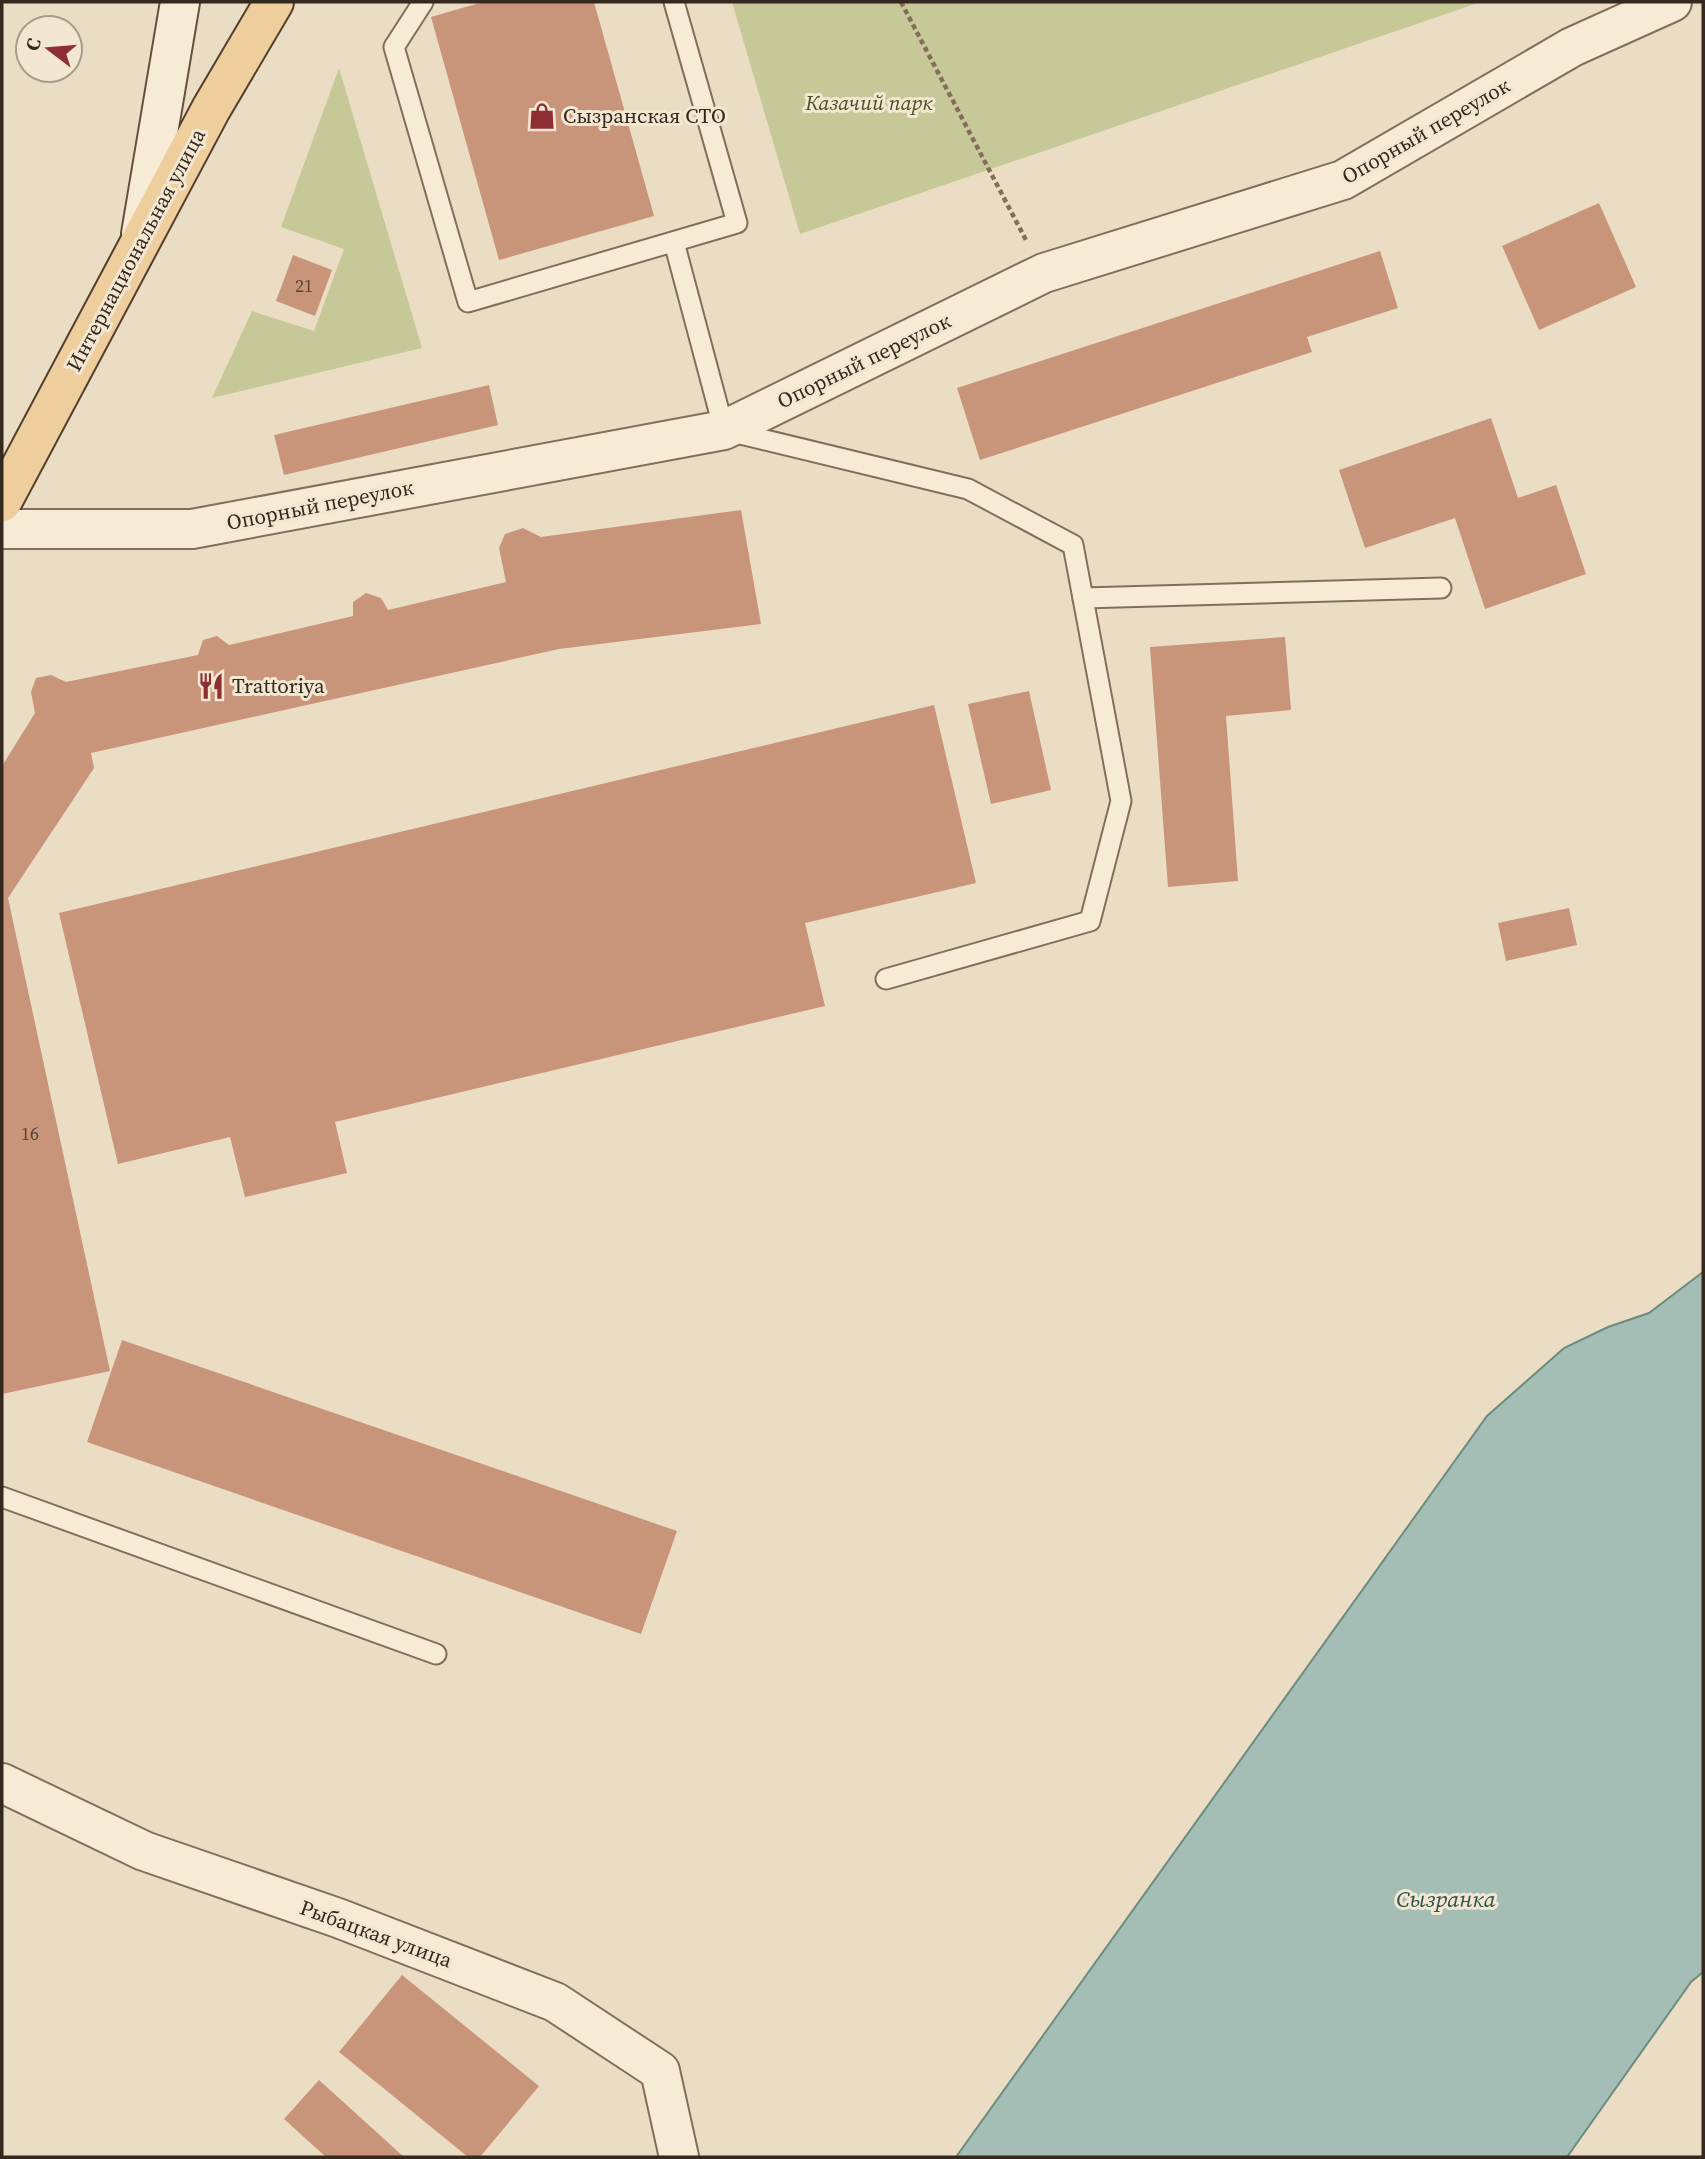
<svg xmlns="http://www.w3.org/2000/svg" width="1705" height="2159" font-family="'Source Serif 4',serif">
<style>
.green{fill:#c6c997}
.water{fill:#a5beb5;stroke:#6c8c82;stroke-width:2}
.building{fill:#c8957a}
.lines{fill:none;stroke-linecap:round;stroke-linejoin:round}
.lane-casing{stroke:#846e5b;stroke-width:23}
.street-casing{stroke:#846e5b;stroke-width:42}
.secondary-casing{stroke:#664f3e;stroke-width:42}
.primary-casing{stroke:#523d2f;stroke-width:42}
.path{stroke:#846e5b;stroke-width:4.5;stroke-dasharray:5 3.5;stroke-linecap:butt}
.lane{stroke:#f7ebd5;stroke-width:19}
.street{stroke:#f7ebd5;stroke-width:38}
.secondary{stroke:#f7ebd5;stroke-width:38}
.primary{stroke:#edce9c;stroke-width:38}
.labels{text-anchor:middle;stroke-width:6;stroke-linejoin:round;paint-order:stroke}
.number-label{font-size:18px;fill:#5a4335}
.park-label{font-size:21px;font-style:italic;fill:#485026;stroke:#f3e7d2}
.poi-label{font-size:21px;fill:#35281e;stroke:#f3e7d2;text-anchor:start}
.street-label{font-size:21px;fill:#35281e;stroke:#f3e7d2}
.water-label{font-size:23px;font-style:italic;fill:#2e544f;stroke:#f3e7d2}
</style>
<rect width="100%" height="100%" fill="#ebddc3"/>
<g class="green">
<polygon points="732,2 1481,2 800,234"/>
<polygon points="339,68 422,348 212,398 252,311 314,331 344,249 281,227"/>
</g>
<polygon class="water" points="1703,1272 1703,1972 1691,1982 1567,2157 956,2157 1487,1416 1564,1348 1608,1327 1649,1313"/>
<g class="building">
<polygon points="483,2 594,2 654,216 499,260 431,17"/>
<polygon points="1599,203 1636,287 1539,330 1502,246"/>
<polygon points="1380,251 1398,308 1307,337 1312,352 980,460 957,388"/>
<polygon points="293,255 332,270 315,316 276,301"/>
<polygon points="489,385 498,425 284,475 274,435"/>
<polygon points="1491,418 1518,498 1556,485 1586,574 1485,609 1455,518 1365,548 1339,470"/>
<polygon points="741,510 761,624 559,649 91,753 94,768 8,898 110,1371 2,1394 2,766 35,713 31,692 36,678 51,675 66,682 198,655 203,640 217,636 229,645 353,616 353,602 366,593 381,598 388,610 506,582 499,548 505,534 523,528 541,537"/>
<polygon points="1285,637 1291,710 1226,716 1238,881 1168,887 1150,647"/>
<polygon points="1029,691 1051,790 991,804 968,704"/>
<polygon points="934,705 976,883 805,923 825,1006 335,1122 347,1173 245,1197 230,1137 118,1164 59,913"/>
<polygon points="1569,908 1577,945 1506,961 1498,923"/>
<polygon points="122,1340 677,1531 641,1634 87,1442"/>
<polygon points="402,1975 539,2086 480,2157 468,2157 339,2052"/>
<polygon points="319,2080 404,2157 326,2157 284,2119"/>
</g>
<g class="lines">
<defs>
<g id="lane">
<polyline points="423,2 394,47 468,302 737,223 674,2"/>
<polyline points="674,242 724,430 968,489 1073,545 1121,801 1090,921 886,979"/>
<polyline points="1083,598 1441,588"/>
<polyline points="2,1497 436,1654"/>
</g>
<g id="street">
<polyline points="2,529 192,529 724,430 1044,273 1343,180 1572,47 1672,2"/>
<polyline points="2,1783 144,1851 338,1918 555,2002 660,2071 679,2157"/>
</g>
<polyline id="secondary" points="141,234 180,2"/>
<polyline id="primary" points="2,502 211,109 274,2"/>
</defs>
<use href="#lane" class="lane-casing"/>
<use href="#street" class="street-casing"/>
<use href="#secondary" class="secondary-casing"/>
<use href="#primary" class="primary-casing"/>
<polyline class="path" points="901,2 1026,240"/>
<use href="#lane" class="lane"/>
<use href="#street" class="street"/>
<use href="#secondary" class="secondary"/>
<use href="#primary" class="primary"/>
</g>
<defs>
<symbol id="shop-bare" viewBox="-9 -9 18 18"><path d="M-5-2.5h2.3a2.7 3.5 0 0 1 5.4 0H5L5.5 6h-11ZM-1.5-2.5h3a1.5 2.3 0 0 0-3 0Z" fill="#902e35" stroke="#f3e7d2" stroke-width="2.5" paint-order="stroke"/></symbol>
<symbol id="restaurant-bare" viewBox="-9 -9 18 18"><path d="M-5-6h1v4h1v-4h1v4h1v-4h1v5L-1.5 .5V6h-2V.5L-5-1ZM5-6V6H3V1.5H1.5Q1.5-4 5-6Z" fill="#902e35" stroke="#f3e7d2" stroke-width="2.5" paint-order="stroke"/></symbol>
</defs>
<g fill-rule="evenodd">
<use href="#shop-bare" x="523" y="97" width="38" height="38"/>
<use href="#restaurant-bare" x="192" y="667" width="38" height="38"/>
</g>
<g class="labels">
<g class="number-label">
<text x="304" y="292">21</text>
<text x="30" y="1140">16</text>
</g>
<g class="park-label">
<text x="869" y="110">Казачий парк</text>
</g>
<g class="poi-label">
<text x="563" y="123">Сызранская СТО</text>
<text x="232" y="693">Trattoriya</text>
</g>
<g class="street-label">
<text transform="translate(1426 131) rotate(-30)" y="7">Опорный переулок</text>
<text transform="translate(136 250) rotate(-62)" y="7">Интернациональная улица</text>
<text transform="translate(864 361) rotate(-26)" y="7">Опорный переулок</text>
<text transform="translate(320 505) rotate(-11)" y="7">Опорный переулок</text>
<text transform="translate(376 1934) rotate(20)" y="7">Рыбацкая улица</text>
</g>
<g class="water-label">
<text x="1446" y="1907">Сызранка</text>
</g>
</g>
<rect width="1705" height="2159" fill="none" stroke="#35281e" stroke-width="7"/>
<g transform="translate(49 49) rotate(286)"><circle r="33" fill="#f3e7d2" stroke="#a79b8a" stroke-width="2"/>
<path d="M0-5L12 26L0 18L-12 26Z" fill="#902e35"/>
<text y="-10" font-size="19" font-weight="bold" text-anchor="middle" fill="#35281e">С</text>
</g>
</svg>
